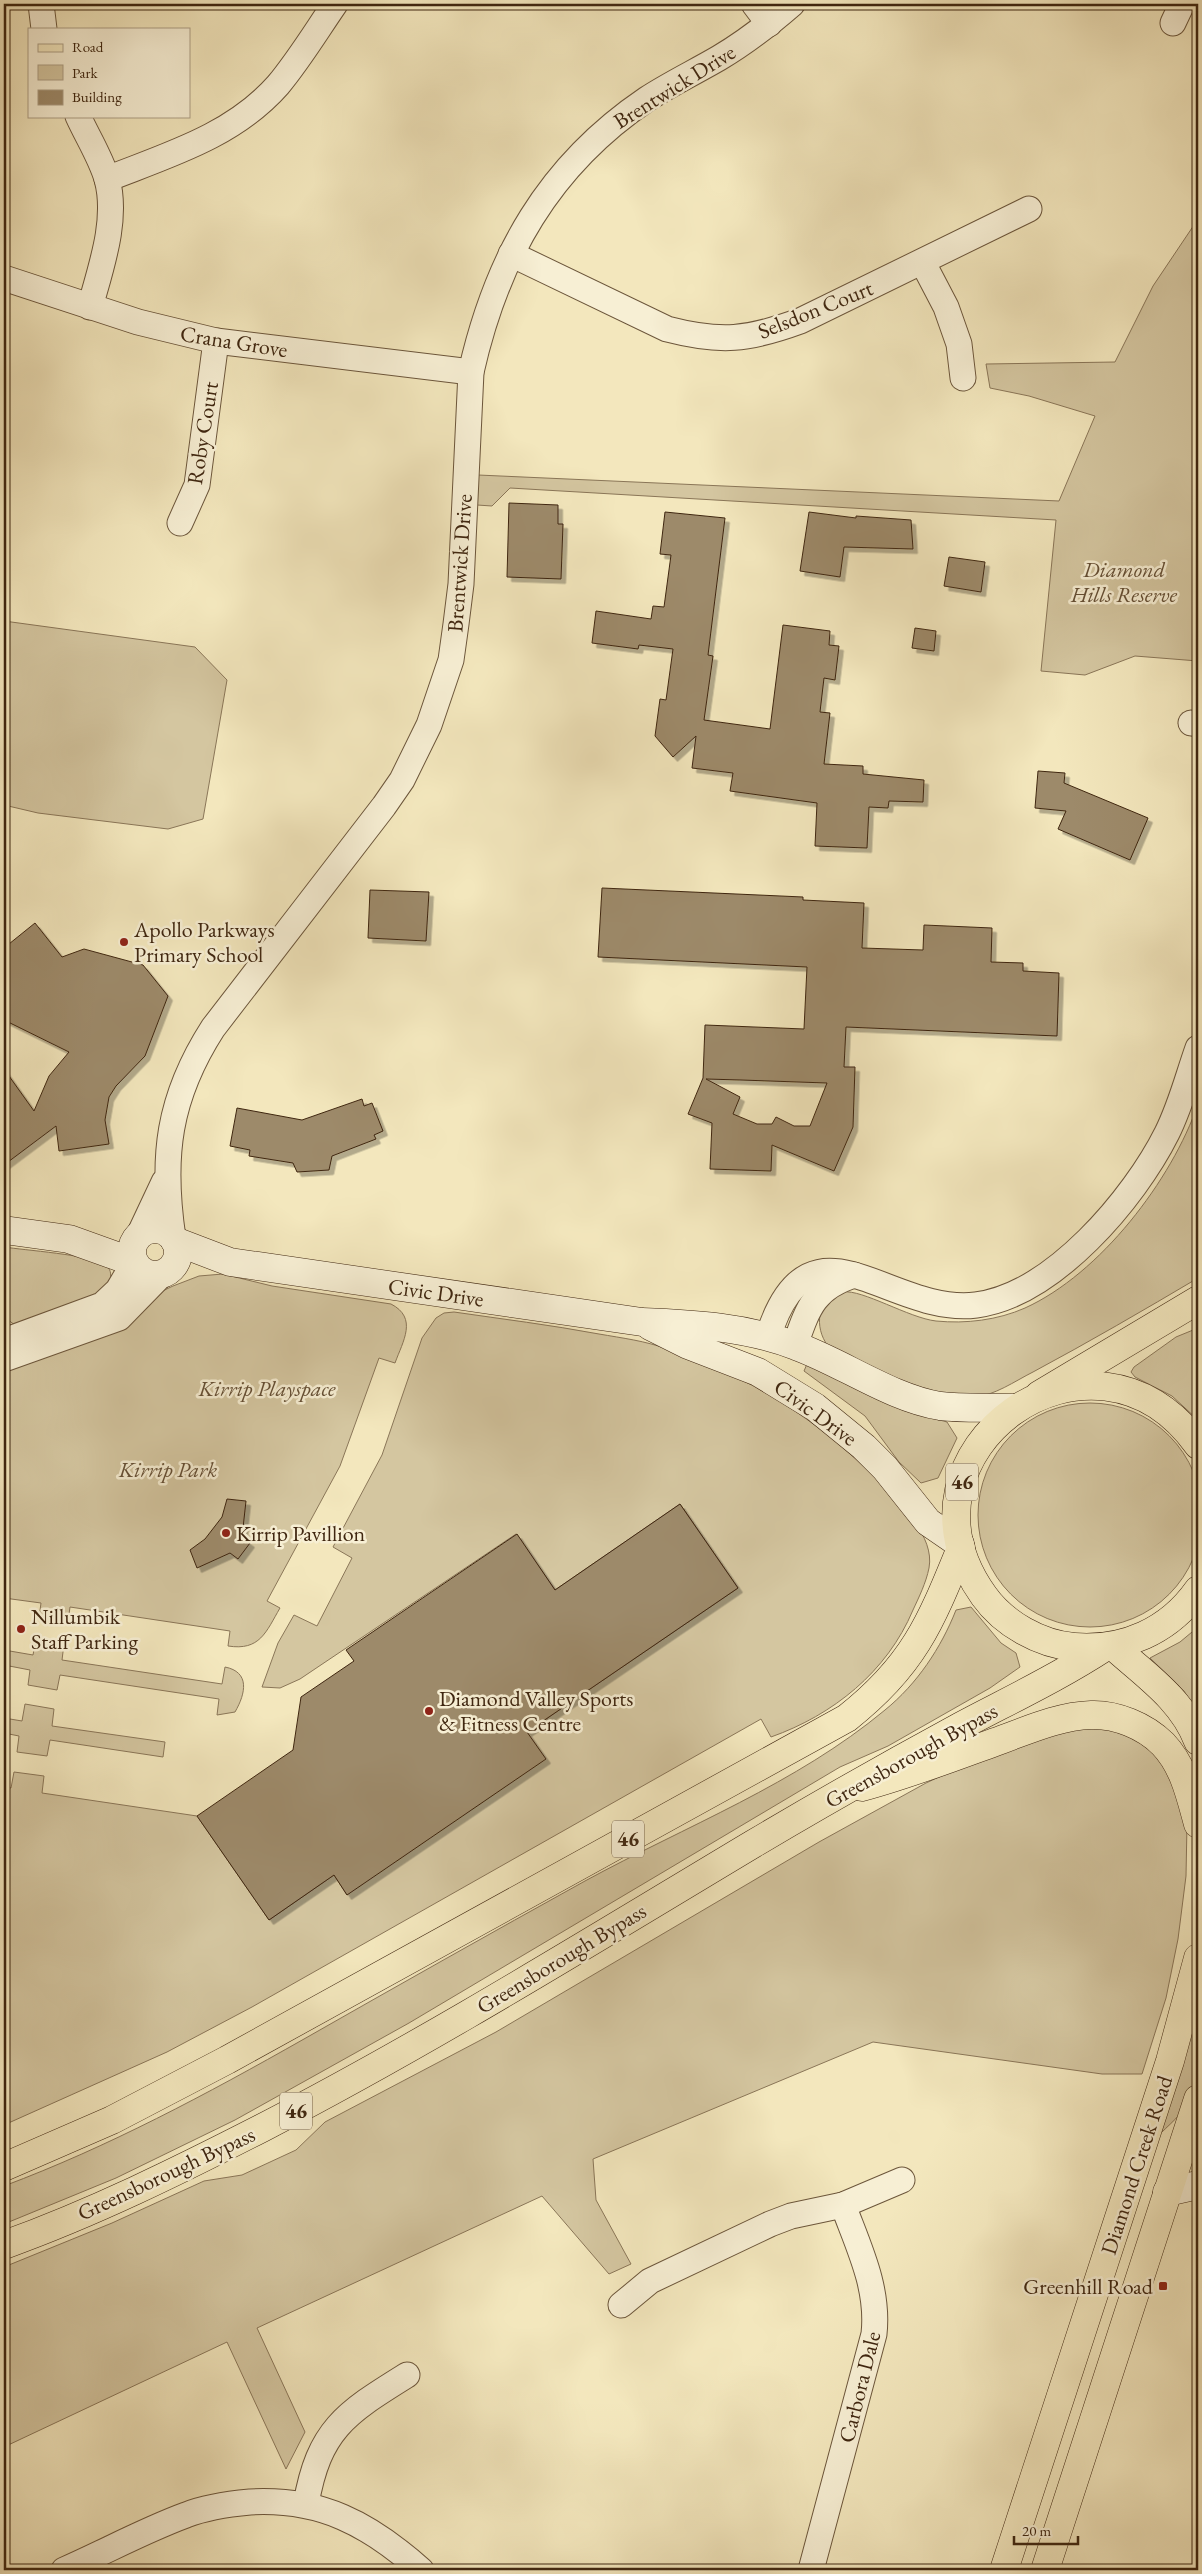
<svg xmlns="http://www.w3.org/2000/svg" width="1202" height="2574" font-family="'EB Garamond',serif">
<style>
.green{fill:#d4c6a0;stroke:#8a7658}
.building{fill:#9d8a6a;stroke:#3f2610;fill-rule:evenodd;filter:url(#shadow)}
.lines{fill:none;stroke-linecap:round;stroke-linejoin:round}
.street-casing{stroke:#6c563b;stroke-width:27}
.secondary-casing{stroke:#3f2610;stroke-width:29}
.primary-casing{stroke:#3f2610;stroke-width:29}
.highway-casing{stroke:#3f2610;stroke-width:29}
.street{stroke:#f7efd4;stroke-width:25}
.secondary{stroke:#f7efd4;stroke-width:28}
.primary{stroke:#f3e7bd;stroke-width:28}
.highway{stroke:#f3e7bd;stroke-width:28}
.poi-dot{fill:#8f2418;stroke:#f7efd4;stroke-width:2}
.labels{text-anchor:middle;stroke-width:5;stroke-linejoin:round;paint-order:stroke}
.shield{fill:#f7efd4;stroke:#76624b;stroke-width:1}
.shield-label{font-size:21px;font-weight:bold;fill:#3f2610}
.street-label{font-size:22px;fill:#3f2610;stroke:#f7efd4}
.park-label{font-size:22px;font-style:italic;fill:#644e34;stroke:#f7efd4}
.poi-label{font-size:22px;fill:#3f2610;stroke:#f7efd4;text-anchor:start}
</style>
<defs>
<filter id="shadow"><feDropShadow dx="4.5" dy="4.5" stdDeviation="0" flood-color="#0004"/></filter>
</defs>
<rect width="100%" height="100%" fill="#f3e7bd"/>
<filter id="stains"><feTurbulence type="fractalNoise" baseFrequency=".004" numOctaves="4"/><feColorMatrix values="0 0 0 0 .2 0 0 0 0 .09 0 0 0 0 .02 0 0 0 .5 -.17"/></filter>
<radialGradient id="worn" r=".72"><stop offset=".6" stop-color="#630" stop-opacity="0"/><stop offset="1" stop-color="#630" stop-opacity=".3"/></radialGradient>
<g class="green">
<polygon points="1198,219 1198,661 1135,656 1085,675 1041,671 1056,520 510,488 492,506 477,505 478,475 1059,501 1095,416 1029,396 990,388 986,364 1115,362 1153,286"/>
<polygon points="4,621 195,647 227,680 203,819 168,829 38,813 4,805"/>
<path d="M 1198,1104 L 1198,1278 C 1144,1310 1089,1342 1033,1372 C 1015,1381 994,1396 974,1397 C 922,1398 873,1368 828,1346 C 814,1328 816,1297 843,1292 C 862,1289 909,1318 936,1321 C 966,1324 998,1320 1025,1308 C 1100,1274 1172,1180 1198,1104 Z"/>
<path d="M 4,1247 C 23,1250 91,1255 104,1264 C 115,1270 110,1283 106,1292 L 15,1325 L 4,1317 Z"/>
<path d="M 223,1274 L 272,1286 L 391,1304 C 418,1318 403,1341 395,1363 L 379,1358 L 340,1466 L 267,1601 L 280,1608 C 266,1632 260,1651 228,1646 L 230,1631 L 70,1607 L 68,1622 L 39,1618 L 41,1603 L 4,1598 L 4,1367 L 173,1286 L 199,1276 Z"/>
<path d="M 454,1312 C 502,1319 551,1325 599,1334 C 622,1338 646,1341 667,1349 C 749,1376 820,1420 880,1483 C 900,1504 935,1536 929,1568 C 926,1583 919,1597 913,1610 C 887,1672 833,1715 771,1737 L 761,1719 L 252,2007 L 167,2052 L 4,2125 L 4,1787 L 11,1788 L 14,1772 L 44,1776 L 42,1793 L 197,1816 L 269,1920 L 334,1875 L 347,1895 L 527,1732 L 738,1588 L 680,1504 L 555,1590 L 516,1534 L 300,1679 L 280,1688 L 262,1687 L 278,1643 L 294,1615 L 317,1626 L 352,1558 L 333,1547 L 382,1455 L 422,1338 L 436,1318 L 444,1313 Z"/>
<polygon points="1198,1328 1198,1420 1172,1396 1135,1377 1131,1372 1134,1367 1176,1337"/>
<polygon points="807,1364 903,1410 947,1422 957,1438 938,1478 921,1483 899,1462 865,1416 804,1371"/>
<circle cx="1090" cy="1515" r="112"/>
<path d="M 971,1607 L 1001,1643 L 1016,1653 L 1020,1667 L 990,1688 L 888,1746 L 840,1767 L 409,2023 L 235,2120 L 116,2178 L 4,2224 L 4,2186 C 108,2147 207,2094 304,2039 C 397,1986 491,1933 585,1881 C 686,1826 796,1784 885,1710 C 917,1684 941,1648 956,1610 Z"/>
<polygon points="1198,1627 1198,1713 1184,1691 1150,1658 1180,1642"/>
<path d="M 36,1639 L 64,1644 L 62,1660 L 222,1684 L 225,1667 C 250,1672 246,1693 235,1712 L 217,1715 L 219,1699 L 60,1675 L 57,1690 L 28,1685 L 30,1670 L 4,1665 L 4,1650 L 33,1655 Z"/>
<polygon points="25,1704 54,1709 52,1726 165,1742 163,1757 50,1740 47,1756 17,1752 19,1736 4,1733 4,1718 22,1721"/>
<polygon points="1103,1726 1132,1736 1167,1765 1187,1824 1186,1876 1178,1939 1166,1998 1142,2074 1102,2074 873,2042 593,2159 596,2200 631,2264 609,2274 542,2196 257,2328 305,2432 286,2469 227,2342 4,2447 4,2267 112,2223 204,2181 242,2175 296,2150 325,2122 496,2032 819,1842 926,1783 976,1760 1052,1731"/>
<path d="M 1198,2003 C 1198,2035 1201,2087 1180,2114 C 1175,2120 1167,2127 1161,2133 Z"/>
</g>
<g class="building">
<polygon points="509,503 558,505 558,524 563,524 561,579 507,577"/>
<polygon points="665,512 725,518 708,655 713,656 704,720 770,729 783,625 830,631 829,645 839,646 835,680 824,678 820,712 830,713 824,764 863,766 863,774 924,780 923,802 889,801 888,808 869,807 867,848 815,846 817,803 730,791 733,773 692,768 696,736 673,757 655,736 660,699 666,700 673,649 639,645 638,649 592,643 596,611 651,619 653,606 664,607 671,555 660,554"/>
<polygon points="809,512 856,518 856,516 911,520 913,549 844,547 840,577 800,571"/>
<polygon points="949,557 985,562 981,592 944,586"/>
<polygon points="915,628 936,631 934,651 912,648"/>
<polygon points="1038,771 1065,773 1064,783 1148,818 1130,860 1058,829 1066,811 1035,808"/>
<path d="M 602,888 L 803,897 L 803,900 L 864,903 L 862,948 L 923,950 L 924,925 L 992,928 L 991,962 L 1023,963 L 1023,971 L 1059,973 L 1057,1036 L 846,1027 L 844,1067 L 855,1067 L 853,1127 L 834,1171 L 772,1145 L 771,1171 L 710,1169 L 712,1123 L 688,1114 L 703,1078 L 705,1025 L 804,1029 L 807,967 L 598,957 ZM 706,1079 L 741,1080 L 827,1083 L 810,1126 L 794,1126 L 776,1117 L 772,1124 L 757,1124 L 733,1114 L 740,1097 Z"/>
<polygon points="370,890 429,892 426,941 368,938"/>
<polygon points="35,923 62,957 84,949 143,965 168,996 145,1056 116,1086 109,1097 105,1120 109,1144 59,1151 56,1126 4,1165 4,1069 34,1111 49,1076 69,1052 4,1020 4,948"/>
<polygon points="362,1099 364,1106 372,1103 383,1131 374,1135 376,1139 332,1156 329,1170 297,1172 293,1163 249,1156 250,1150 230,1146 237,1108 302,1120"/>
<polygon points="227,1499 246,1501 242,1537 250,1543 238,1559 230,1553 197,1568 190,1550 205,1539 222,1517"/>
<polygon points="680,1504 738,1588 527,1732 546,1759 347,1895 334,1875 269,1920 197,1816 293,1750 301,1697 354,1661 346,1650 517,1534 555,1590"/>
</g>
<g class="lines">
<defs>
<g id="street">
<polyline points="41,4 44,29"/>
<polyline points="754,4 769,24"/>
<polyline points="1173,23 1182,4"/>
<path d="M 78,116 C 87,136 101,158 107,179 C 118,220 101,267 90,307"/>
<path d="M 107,179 C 168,155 233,136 278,85 C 299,60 317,30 335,4"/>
<path d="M 511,254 L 667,329 C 721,343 748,340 800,321 L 1029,209"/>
<polyline points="923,263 946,307 959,344 963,378"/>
<polyline points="4,278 138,322 216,341 471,372"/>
<polyline points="180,523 197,485 216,341"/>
<polyline points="1191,723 1198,724"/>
<polyline points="140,1233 164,1182"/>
<path d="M 173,1238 C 161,1157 168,1098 213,1028 L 384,806 L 402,780 L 429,725 L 451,660 L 456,624 L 461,584 L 471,372 C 497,257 548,166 647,99 C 670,84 695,72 719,58 C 746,42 769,24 792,4"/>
<path d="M 768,1337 C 809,1204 889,1316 976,1305 C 1053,1295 1134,1199 1167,1133 C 1181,1105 1188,1076 1198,1048"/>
<polyline points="4,1341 102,1305 118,1290 134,1263"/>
<path d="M 795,1345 C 808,1308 814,1288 854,1275"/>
<polyline points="4,1359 119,1318 161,1275"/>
<polyline points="621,2305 650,2281 770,2224 791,2216 843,2205 902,2180"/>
<path d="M 306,2504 C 319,2429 346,2413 407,2375"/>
<path d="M 64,2570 C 105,2552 145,2530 186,2515 C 206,2507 228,2504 250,2502 C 321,2498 369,2524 421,2570"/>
<path d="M 811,2570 L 874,2334 C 879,2288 859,2248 843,2205"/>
</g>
<g id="secondary">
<circle cx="155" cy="1252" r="23"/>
<polyline points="4,1230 69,1239 133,1262"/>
<path d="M 175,1241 L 230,1262 L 642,1322 C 694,1324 747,1327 796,1346 C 843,1363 891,1398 940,1406 C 965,1409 991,1407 1016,1408"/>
<polyline points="650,1326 688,1345 758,1372 815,1407 864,1447 885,1468 928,1522 960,1544"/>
<polyline points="1167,2192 1198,2185"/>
</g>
<g id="primary">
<polyline points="1039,1395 1198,1300"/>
<path d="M 1113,1646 C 1145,1675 1182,1699 1198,1741"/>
<path d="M 862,1787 C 907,1775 951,1758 995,1742 C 1026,1731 1058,1716 1091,1715 C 1116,1714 1145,1726 1163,1744 C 1184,1766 1190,1795 1198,1824"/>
<polyline points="1004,2570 1170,2061 1198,1958"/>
<polyline points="1045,2570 1198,2099"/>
</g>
<g id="highway">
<path d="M 1198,1445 C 1094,1299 880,1451 984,1596 C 1004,1624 1040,1644 1074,1647 C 1124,1651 1169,1631 1198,1590"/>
<path d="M 4,2167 L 112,2120 L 227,2060 L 847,1718 C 913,1666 930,1624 961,1548"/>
<path d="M 4,2245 C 93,2213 178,2171 262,2128 C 430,2041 591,1941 753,1844 C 822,1803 891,1764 961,1726 C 1010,1700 1059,1677 1105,1647"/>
</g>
</defs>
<use href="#street" class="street-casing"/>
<use href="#secondary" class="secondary-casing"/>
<use href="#primary" class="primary-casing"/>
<use href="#highway" class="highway-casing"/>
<use href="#street" class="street"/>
<use href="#secondary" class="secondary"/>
<use href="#primary" class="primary"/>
<use href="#highway" class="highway"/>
</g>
<g class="poi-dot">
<circle cx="124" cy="942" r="5"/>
<circle cx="226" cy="1533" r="5"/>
<circle cx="21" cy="1629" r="5"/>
<circle cx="429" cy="1711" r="5"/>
<rect x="1158" y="2281" width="10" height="10" rx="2.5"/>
</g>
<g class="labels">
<g class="shield">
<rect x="946" y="1463.5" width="32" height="37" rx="4"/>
<rect x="612" y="1820.5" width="32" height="37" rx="4"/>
<rect x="280" y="2092.5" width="32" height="37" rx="4"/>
</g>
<g class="shield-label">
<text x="962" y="1489">46</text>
<text x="628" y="1846">46</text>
<text x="296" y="2118">46</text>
</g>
<g class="street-label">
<text transform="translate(674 86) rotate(-32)" y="8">Brentwick Drive</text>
<text transform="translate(815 309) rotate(-22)" y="8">Selsdon Court</text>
<text transform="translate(234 341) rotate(9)" y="8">Crana Grove</text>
<text transform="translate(202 433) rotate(-81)" y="8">Roby Court</text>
<text transform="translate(459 563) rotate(-86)" y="8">Brentwick Drive</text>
<text transform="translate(436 1292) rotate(8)" y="8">Civic Drive</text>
<text transform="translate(816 1412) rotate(36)" y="8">Civic Drive</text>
<text transform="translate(911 1755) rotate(-29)" y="8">Greensborough Bypass</text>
<text transform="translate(561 1958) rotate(-31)" y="8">Greensborough Bypass</text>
<text transform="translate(1136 2165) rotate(-72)" y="8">Diamond Creek Road</text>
<text transform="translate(166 2173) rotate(-25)" y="8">Greensborough Bypass</text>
<text transform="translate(859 2387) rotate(-76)" y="8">Carbora Dale</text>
</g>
<g class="park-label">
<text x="1124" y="577">Diamond<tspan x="1124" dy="25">Hills Reserve</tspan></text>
<text x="267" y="1396">Kirrip Playspace</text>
<text x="168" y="1477">Kirrip Park</text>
</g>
<g class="poi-label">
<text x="134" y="937">Apollo Parkways<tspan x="134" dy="25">Primary School</tspan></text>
<text x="236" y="1541">Kirrip Pavillion</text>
<text x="31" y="1624">Nillumbik<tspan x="31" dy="25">Staff Parking</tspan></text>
<text x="439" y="1706">Diamond Valley Sports<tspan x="439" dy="25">&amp; Fitness Centre</tspan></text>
<text x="1153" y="2294" text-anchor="end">Greenhill Road</text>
</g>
</g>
<rect width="1202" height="2574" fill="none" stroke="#f3e7bd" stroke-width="20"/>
<rect x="5" y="5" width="1192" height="2564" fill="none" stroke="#3f2610" stroke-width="2.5"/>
<rect x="10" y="10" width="1182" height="2554" fill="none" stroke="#3f2610"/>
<rect x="28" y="28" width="162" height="90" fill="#f7efd4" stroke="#ad9f86"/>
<rect x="38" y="44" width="25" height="8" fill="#f3e7bd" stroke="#ad9f86"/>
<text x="72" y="52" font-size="15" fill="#3f2610">Road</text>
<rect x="38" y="65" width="25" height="15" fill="#d4c6a0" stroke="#ad9f86"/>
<text x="72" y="78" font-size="15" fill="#3f2610">Park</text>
<rect x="38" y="90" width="25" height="15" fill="#9d8a6a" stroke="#ad9f86"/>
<text x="72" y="102" font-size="15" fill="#3f2610">Building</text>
<path d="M1014 2536v8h64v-8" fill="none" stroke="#3f2610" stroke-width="2.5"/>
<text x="1022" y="2536" font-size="15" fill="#3f2610" stroke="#f7efd4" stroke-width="4" paint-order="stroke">20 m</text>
<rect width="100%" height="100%" filter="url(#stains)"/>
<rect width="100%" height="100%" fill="url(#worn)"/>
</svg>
